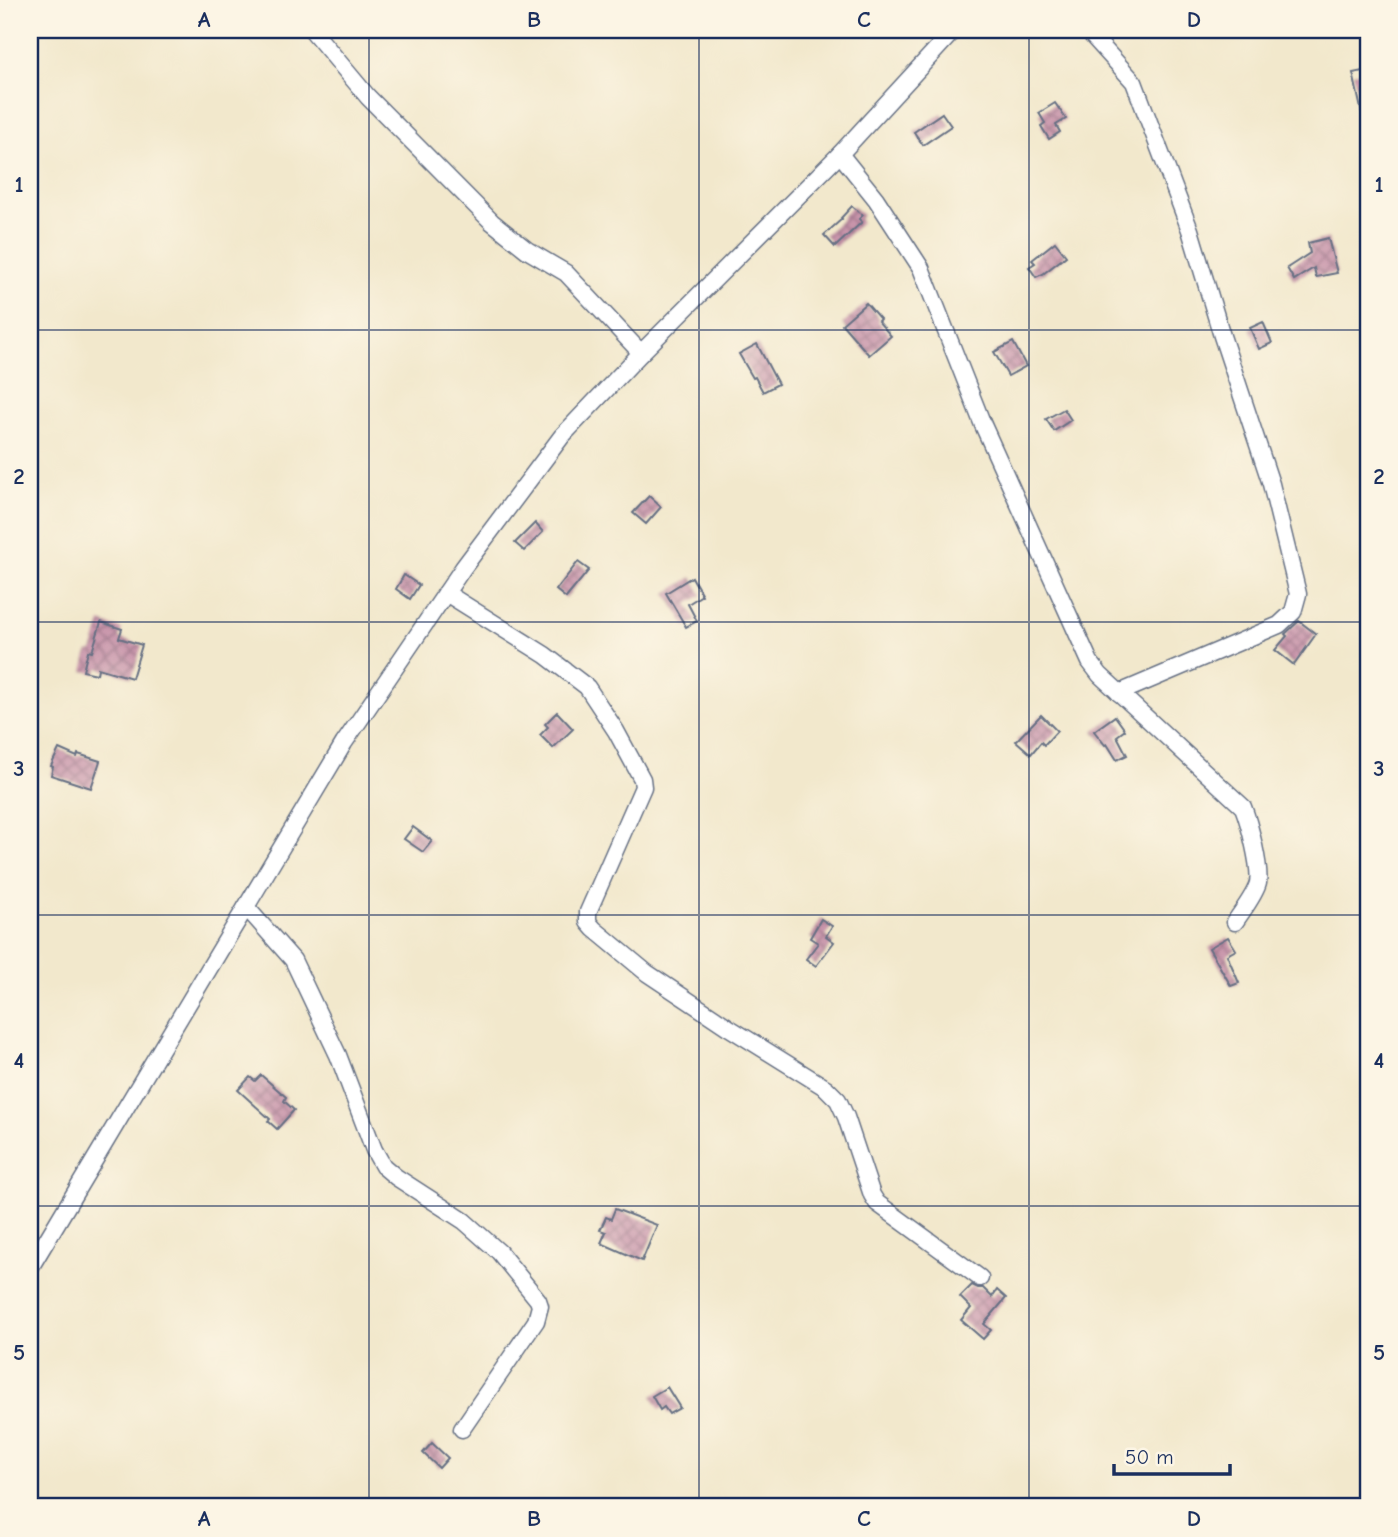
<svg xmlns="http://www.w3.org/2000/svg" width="1398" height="1537" font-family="'Comic Neue',sans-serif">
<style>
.building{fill:url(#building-cross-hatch)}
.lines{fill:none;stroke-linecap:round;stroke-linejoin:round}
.minor-casing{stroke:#667084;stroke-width:19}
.minor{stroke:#fff;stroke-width:16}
.grid{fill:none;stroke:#1b2f5e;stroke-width:2;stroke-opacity:0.55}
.neatline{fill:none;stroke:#1b2f5e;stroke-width:2.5}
.grid-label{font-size:23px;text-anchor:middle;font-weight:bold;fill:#1b2f5e}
</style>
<defs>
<pattern id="building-cross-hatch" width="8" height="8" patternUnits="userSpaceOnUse" patternTransform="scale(1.75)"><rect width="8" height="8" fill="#c894aa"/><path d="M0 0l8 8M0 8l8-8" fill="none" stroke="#a2798e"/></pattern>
</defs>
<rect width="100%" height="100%" fill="#fcf5e5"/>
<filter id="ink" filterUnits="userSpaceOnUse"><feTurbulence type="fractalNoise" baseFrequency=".0143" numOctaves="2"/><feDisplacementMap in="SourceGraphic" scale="14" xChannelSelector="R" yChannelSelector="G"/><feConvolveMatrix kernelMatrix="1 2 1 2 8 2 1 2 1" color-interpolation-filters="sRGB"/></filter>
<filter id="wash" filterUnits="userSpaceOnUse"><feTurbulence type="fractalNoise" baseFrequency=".00686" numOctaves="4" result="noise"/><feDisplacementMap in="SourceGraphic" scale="28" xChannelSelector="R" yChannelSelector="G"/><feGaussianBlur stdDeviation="1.57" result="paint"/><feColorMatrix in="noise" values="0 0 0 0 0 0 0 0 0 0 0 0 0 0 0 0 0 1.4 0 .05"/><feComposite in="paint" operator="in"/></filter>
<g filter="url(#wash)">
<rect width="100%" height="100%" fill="#f2e8cc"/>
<g id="blocks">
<g class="building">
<polygon points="1368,70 1368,118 1363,118 1353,73"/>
<polygon points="1055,103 1066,119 1056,125 1060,132 1049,139 1041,126 1045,123 1039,113"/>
<polygon points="942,113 951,126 923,145 914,132"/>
<polygon points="852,206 863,215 859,219 862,222 835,247 824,235 842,219 841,218"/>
<polygon points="1328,238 1337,273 1316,277 1314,268 1294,280 1287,268 1310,253 1308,243"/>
<polygon points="1055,242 1066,256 1043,274 1036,277 1029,267 1035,263 1032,260"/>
<polygon points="866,303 880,319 878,321 891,336 869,355 842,324"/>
<polygon points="1263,322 1272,343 1259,349 1250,328"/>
<polygon points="1013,342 1026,366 1008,376 994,352"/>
<polygon points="757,344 778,384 763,392 755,377 753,378 739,354"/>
<polygon points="1064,409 1071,420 1054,431 1046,419"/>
<polygon points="649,496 661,507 646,524 633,513"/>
<polygon points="535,523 543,532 524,551 515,543"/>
<polygon points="578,562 589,570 566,598 556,590"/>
<polygon points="404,575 419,585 410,599 396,589"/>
<polygon points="692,577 702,595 688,604 697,621 686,627 666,593"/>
<polygon points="1299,621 1316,634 1294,665 1275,650 1287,636 1285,634"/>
<polygon points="101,622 122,629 119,638 142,645 132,678 98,668 97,674 83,671 88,651 92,652"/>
<polygon points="557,712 573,729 553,748 540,735 548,727 545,724"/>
<polygon points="1041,715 1057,731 1044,745 1041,742 1031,754 1016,741"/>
<polygon points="1115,716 1125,730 1117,736 1127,755 1117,760 1107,744 1105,745 1094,731"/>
<polygon points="59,749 77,757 78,754 100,761 91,788 51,775 53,767 51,766"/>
<polygon points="413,827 432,841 423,852 404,839"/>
<polygon points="821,919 832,926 826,936 834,942 816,966 806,959 818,943 810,938"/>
<polygon points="1228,937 1236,950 1227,955 1239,983 1231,986 1209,948"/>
<polygon points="261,1075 286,1097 284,1101 294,1110 277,1129 268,1121 270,1119 238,1090 250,1077 255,1081"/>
<polygon points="615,1209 657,1225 642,1261 601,1243 606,1232 600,1230 606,1217 611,1219"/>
<polygon points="972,1285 978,1288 983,1288 992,1297 997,1290 1006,1298 984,1324 991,1330 983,1339 961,1320 971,1308 960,1297"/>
<polygon points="667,1387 680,1408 669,1414 664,1407 660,1410 652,1396"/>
<polygon points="432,1443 448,1458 439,1468 423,1453"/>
</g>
</g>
</g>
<g filter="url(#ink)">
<use href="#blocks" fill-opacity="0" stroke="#667084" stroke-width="2"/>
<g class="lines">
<defs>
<g id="minor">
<polyline points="312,30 368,97 492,222 527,250 566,273 641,353"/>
<polyline points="1087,30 1134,82 1190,230 1222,336 1271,484 1298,594 1293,612 1279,625 1119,693"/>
<path d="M 840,154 L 876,199 L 921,268 L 983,425 L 1090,662 L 1100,675 L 1243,807 C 1249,822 1261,868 1258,883 C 1255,895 1242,911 1235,922"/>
<polyline points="446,593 545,655 587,687 616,731 642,779 643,787 588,912 588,922 594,929 647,973 728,1027 826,1088 838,1100 846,1117 872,1195 877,1203 980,1278"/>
<polyline points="246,907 293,960 338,1055 374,1150 383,1166 396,1177 464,1221 499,1252 538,1300 540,1306 536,1321 462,1429"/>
<polyline points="30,1268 344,743 463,568 562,436 641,353 840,154 954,30"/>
</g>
</defs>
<use href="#minor" class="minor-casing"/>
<use href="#minor" class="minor"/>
</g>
</g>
<path class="grid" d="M 369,30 L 369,1507M 699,30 L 699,1507M 1029,30 L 1029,1507M 30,330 L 1368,330M 30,622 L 1368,622M 30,915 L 1368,915M 30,1206 L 1368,1206"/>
<rect width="1398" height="1537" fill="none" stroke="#fcf5e5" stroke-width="77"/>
<path d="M1114 1464v10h116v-10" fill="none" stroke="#1b2f5e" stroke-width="3.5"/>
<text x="1125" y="1464" font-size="21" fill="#1b2f5e" stroke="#fcf5e5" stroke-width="5" paint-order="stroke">50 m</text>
<rect x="38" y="38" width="1322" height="1460" class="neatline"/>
<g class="grid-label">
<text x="204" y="27">A</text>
<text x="534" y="27">B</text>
<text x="864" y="27">C</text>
<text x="1194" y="27">D</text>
<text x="19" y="192">1</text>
<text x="1379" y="192">1</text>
<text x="19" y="484">2</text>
<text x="1379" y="484">2</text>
<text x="19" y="776">3</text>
<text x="1379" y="776">3</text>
<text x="19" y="1068">4</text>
<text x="1379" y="1068">4</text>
<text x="19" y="1360">5</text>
<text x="1379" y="1360">5</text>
<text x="204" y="1526">A</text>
<text x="534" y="1526">B</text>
<text x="864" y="1526">C</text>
<text x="1194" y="1526">D</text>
</g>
</svg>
